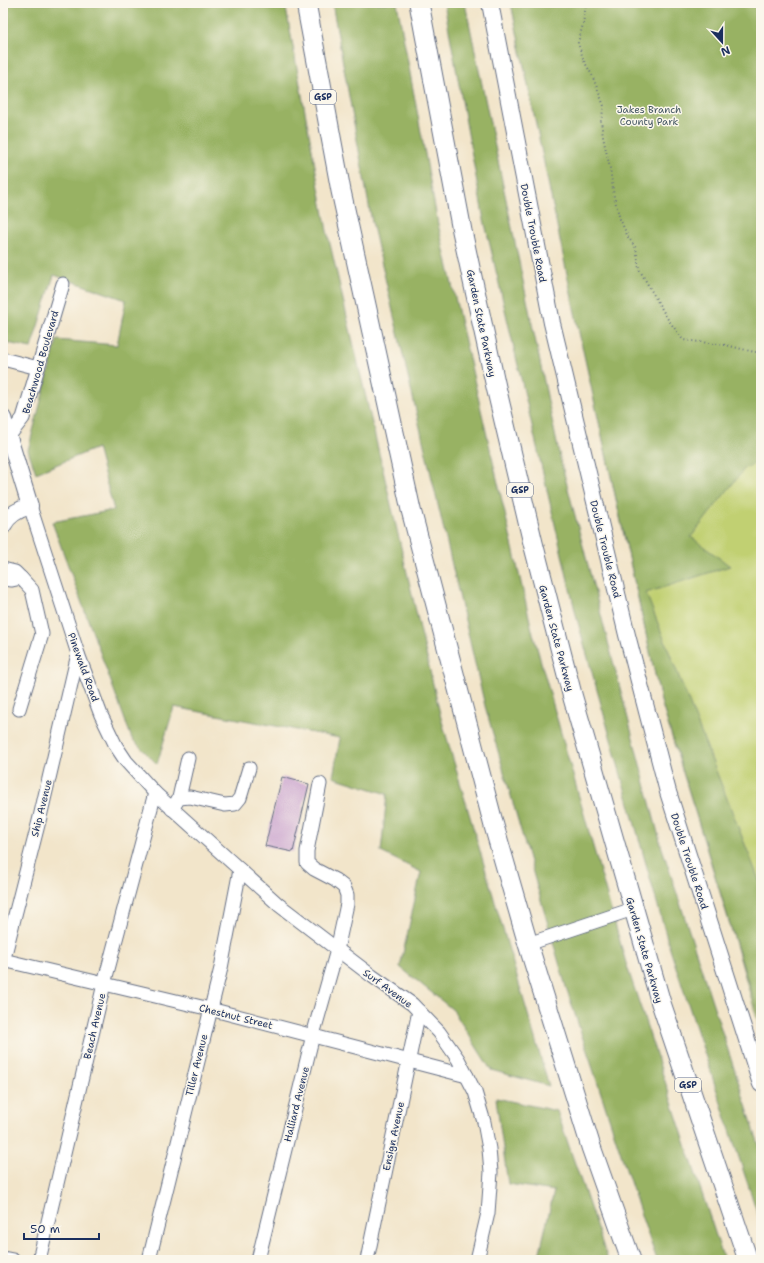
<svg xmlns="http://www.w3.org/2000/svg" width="764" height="1263" font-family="'Shantell Sans',sans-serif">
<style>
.green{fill:#c1d072;stroke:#6e8068}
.forest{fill:#98b264;stroke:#5a7061}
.building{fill:#c398ca}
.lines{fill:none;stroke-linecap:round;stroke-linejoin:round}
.minor-casing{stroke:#666f84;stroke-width:15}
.major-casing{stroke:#666f84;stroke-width:18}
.highway-casing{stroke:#666f84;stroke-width:21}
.path{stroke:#666f84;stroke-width:2;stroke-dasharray:1 3;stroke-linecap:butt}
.minor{stroke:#fff;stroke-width:13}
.major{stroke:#fff;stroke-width:16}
.highway{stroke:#fff;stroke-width:19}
.labels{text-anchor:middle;stroke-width:3;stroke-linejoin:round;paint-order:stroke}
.shield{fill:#fbf7ec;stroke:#5e6b89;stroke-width:1}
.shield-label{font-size:9px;font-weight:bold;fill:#1b2f5e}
.park-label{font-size:10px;fill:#445763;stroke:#fbf7ec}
.street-label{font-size:10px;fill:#1b2f5e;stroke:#fbf7ec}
</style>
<rect width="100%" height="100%" fill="#fbf7ec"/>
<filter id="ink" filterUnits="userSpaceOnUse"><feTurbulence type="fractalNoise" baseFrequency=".025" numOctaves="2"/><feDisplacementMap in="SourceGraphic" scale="8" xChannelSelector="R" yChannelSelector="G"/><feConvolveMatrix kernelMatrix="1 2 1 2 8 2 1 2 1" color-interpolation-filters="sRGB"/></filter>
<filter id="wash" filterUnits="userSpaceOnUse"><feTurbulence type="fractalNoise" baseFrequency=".012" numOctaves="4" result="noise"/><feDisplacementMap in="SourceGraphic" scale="16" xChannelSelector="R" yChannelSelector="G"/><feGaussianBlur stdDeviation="0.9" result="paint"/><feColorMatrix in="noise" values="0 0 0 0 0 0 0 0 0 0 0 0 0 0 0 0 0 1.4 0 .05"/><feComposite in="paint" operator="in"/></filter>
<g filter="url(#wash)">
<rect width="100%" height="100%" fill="#f2e5ca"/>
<polygon class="green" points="511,3 761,3 761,1033 735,941 661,701 607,459"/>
<g class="forest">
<polygon points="3,3 285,3 327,231 441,718 549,1086 491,1070 453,1010 400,967 421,872 381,852 387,794 333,777 340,738 174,707 157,764 132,739 52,522 114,510 97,448 36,473 28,450 57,340 117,345 126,300 54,275 31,348 3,342"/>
<polygon points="332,3 397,3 438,224 532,630 626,963 724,1260 657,1260 642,1218 566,987 485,706 372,222"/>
<polygon points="444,3 465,3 560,458 661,845 761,1151 761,1224 670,949 577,619 483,215"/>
<polygon points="511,3 761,3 761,461 745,468 691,537 730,566 646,593 761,885 761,1024 661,701 580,337"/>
<polygon points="496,1098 557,1111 608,1260 538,1260 554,1191 508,1184"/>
</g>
<g id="blocks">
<polygon class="building" points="282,777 309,784 293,852 265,846"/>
</g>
</g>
<g filter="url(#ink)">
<use href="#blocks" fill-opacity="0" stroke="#666f84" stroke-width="1"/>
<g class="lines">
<defs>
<g id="minor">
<polyline points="3,359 38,368"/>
<polyline points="9,436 23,418 63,284"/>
<polyline points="30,506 78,654 101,715 116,746 126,761 155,793 279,905 372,976 412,1004 439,1032 458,1059 475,1092 484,1122 489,1149 491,1172 488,1213 477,1260"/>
<polyline points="3,569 15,572 21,578 12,580 3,579"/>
<polyline points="19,709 42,634 32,590 21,578"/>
<polyline points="179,798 188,758"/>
<polyline points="172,809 179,798 190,797 225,805 235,804 240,798 249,768"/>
<polyline points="528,944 633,909"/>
<polyline points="3,960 210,1009 467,1076"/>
<polyline points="3,962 40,817 78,654"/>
<polyline points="3,1258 13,1260"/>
<polyline points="39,1260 104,984 155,793"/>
<polyline points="149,1260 221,968 240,870"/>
<polyline points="258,1260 313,1035 337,950 347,904 347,895 344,887 335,880 314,869 307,863 307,851 320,784"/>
<polyline points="367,1260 419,1011"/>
</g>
<g id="major">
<polyline points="490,3 552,323 627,635 668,792 761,1084"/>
<path d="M 3,418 L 30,506 C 20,509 8,515 3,526"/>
</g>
<g id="highway">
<polyline points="306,3 341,191 411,510 494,826 528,944 591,1147 631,1260"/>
<polyline points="419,3 462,231 496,387 533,543 573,698 661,1003 748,1260"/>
</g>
</defs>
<use href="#minor" class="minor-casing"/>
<use href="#major" class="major-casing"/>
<use href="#highway" class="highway-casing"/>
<polyline class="path" points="586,3 583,24 578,43 584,61 592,75 604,106 601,121 603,137 610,168 614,197 620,219 628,237 636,248 639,269 667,318 683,340 726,345 754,352 761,352"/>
<use href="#minor" class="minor"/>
<use href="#major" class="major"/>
<use href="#highway" class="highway"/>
</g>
</g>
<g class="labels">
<g class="shield">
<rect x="310" y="90" width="26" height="14" rx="3"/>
<rect x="507" y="483" width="26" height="14" rx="3"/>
<rect x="675" y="1078" width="26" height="14" rx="3"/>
</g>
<g class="shield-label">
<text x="323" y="100">GSP</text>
<text x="520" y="493">GSP</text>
<text x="688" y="1088">GSP</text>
</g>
<g class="park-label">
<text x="649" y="113">Jakes Branch<tspan x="649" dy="12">County Park</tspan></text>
</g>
<g class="street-label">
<text transform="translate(534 233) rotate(79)" y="4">Double Trouble Road</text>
<text transform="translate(482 323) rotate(78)" y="4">Garden State Parkway</text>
<text transform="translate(40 362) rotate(-74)" y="4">Beachwood Boulevard</text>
<text transform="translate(606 549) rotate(76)" y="4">Double Trouble Road</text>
<text transform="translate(557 638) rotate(75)" y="4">Garden State Parkway</text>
<text transform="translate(84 667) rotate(70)" y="4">Pinewald Road</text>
<text transform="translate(41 808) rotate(-76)" y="4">Ship Avenue</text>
<text transform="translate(690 861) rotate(72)" y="4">Double Trouble Road</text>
<text transform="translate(645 950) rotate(74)" y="4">Garden State Parkway</text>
<text transform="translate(388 988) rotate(36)" y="4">Surf Avenue</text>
<text transform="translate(236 1016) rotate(14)" y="4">Chestnut Street</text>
<text transform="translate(94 1026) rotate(-77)" y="4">Beach Avenue</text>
<text transform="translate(196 1065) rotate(-76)" y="4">Tiller Avenue</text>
<text transform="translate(296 1104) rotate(-76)" y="4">Halliard Avenue</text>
<text transform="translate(393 1136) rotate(-78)" y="4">Ensign Avenue</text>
</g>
</g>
<rect width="764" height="1263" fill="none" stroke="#fbf7ec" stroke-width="16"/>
<g transform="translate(722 42) rotate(159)" stroke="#fbf7ec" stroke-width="3" paint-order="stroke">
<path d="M0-3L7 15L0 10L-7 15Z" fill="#1b2f5e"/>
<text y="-6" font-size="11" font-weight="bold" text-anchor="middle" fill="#1b2f5e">N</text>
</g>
<path d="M24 1233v6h75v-6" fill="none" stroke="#1b2f5e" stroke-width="2"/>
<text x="30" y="1233" font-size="12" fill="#1b2f5e" stroke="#fbf7ec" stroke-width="3" paint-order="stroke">50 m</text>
</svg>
